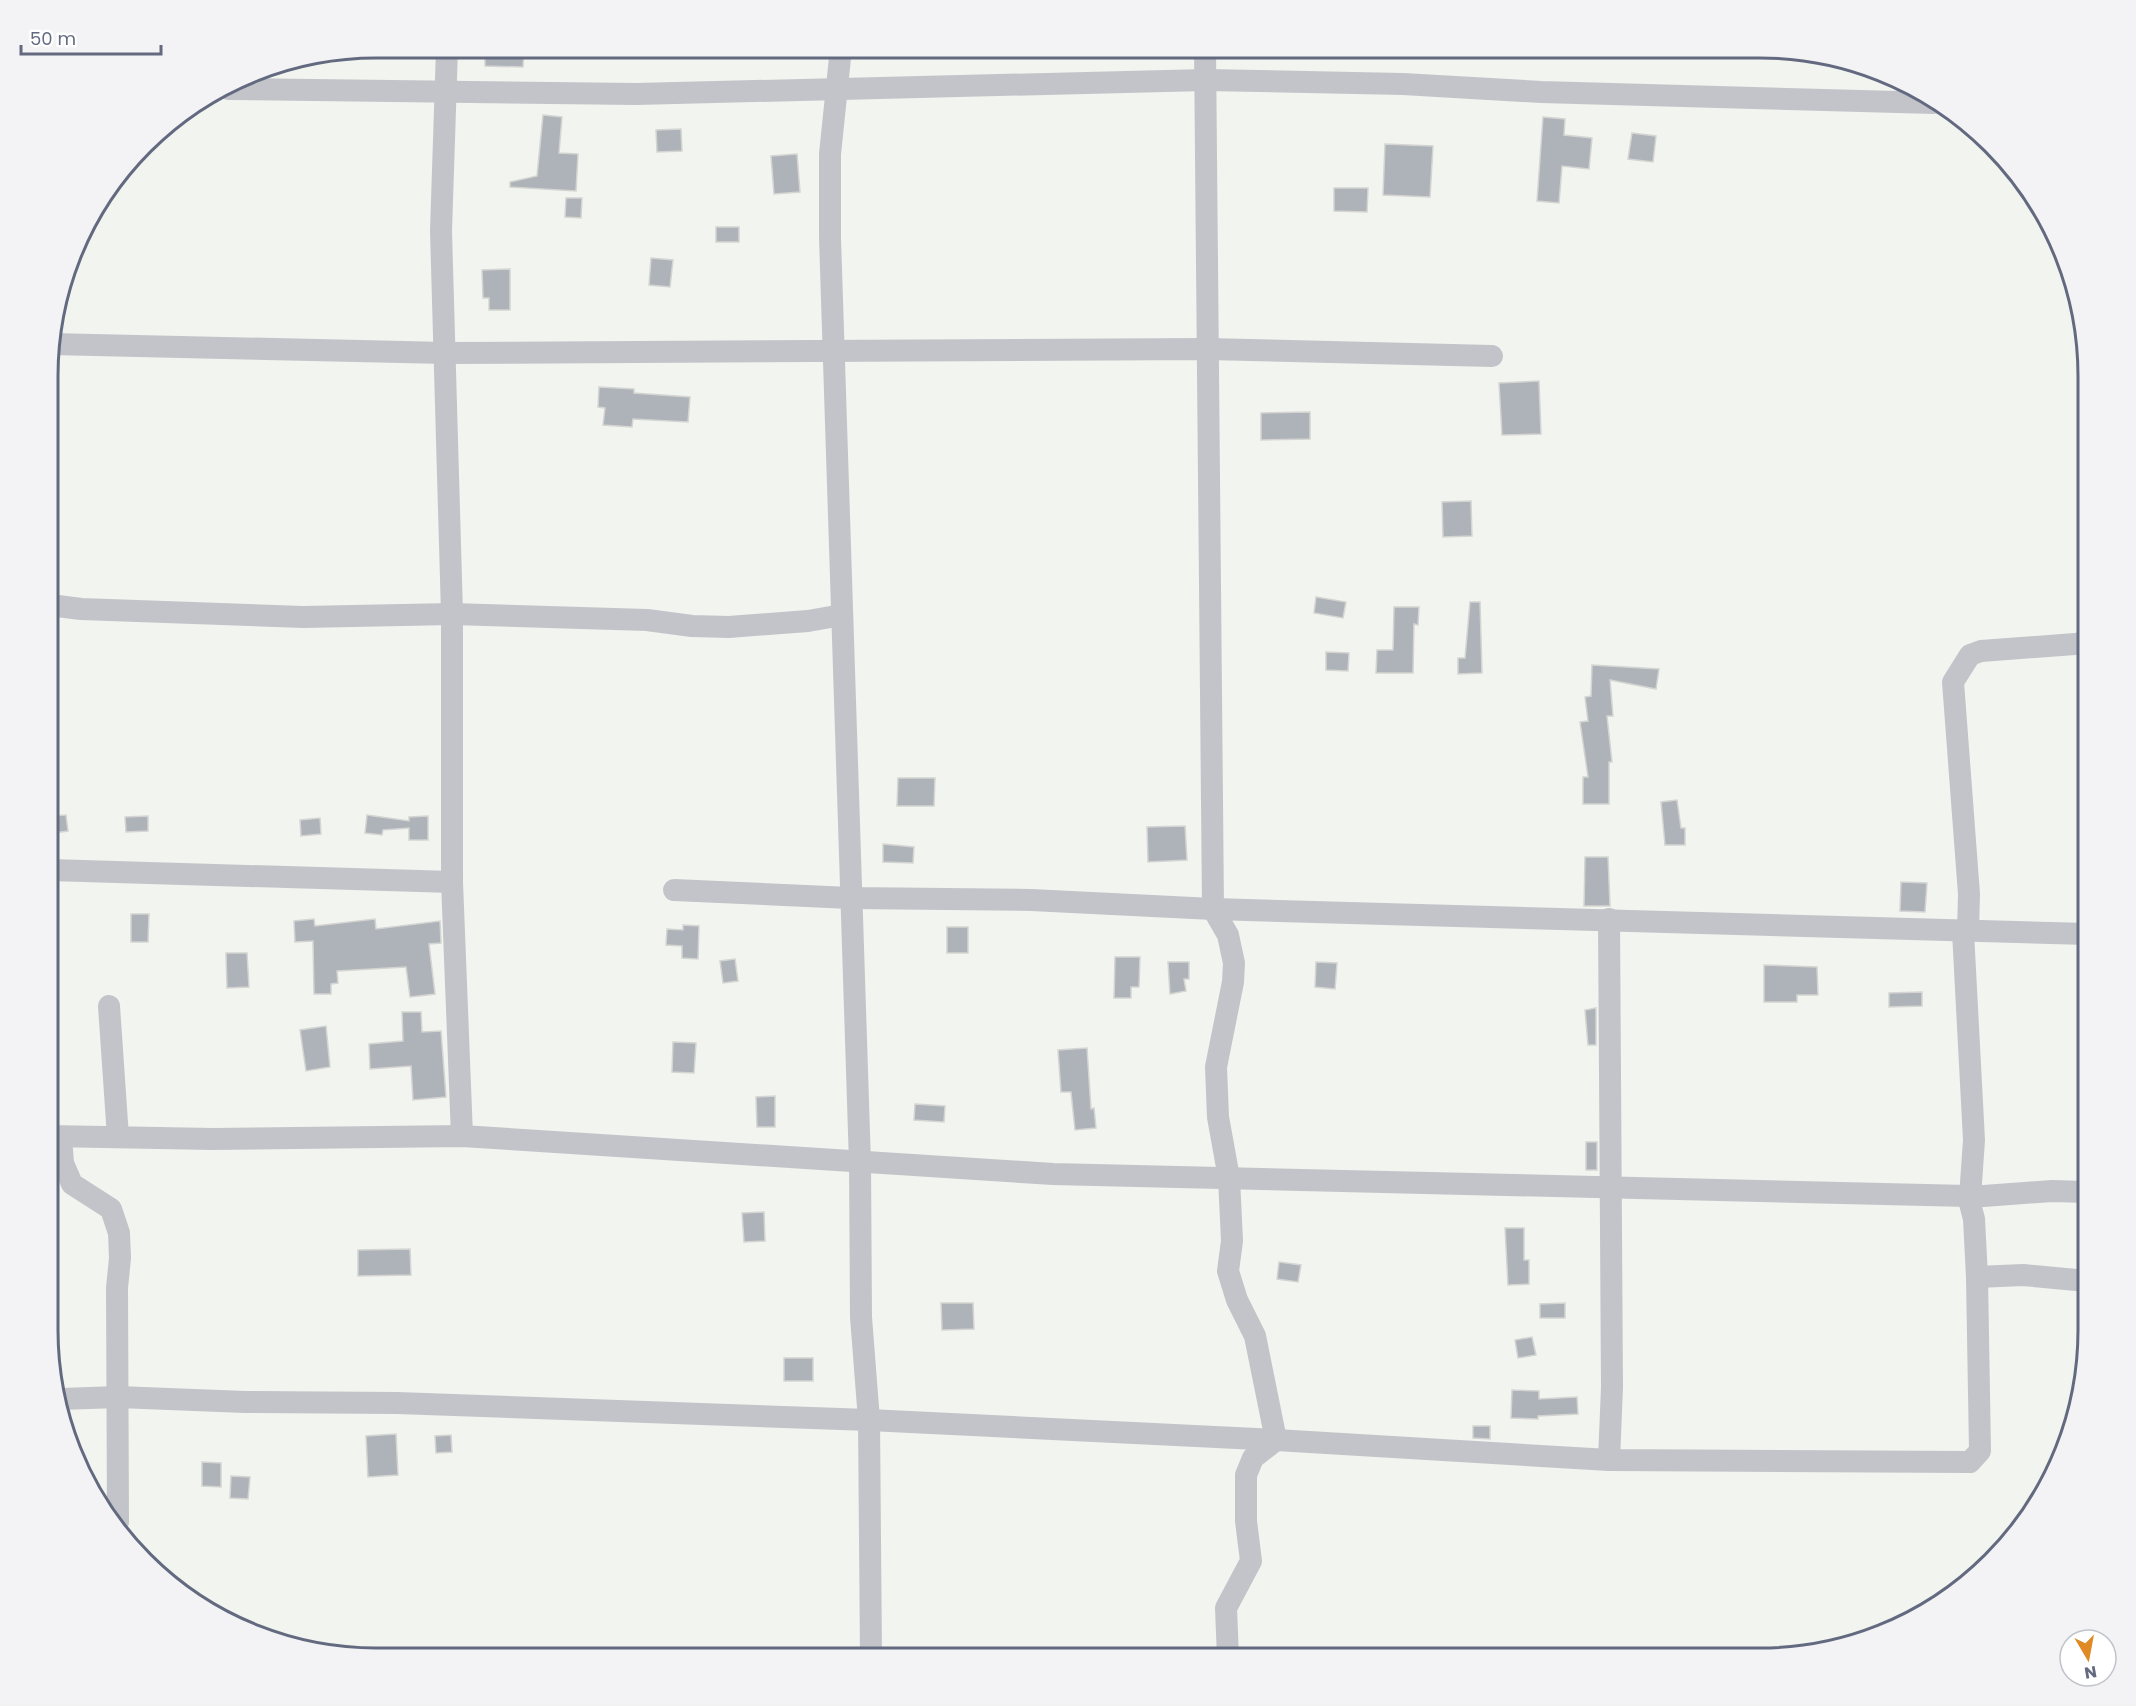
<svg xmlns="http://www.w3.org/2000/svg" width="2136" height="1706" font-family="Poppins,sans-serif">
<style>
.building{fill:#aeb2b9;stroke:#d4d5d2;stroke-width:1.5}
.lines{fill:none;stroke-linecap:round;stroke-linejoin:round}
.minor{stroke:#c3c4c9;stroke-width:22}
.rim{fill:none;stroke:#636a80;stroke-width:3}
</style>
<rect width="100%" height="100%" fill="#f2f4ef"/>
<g class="building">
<polygon points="485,48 524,48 523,67 485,66"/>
<polygon points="543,115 562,117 559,153 578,154 576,191 510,187 510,182 537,176"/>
<polygon points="1543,117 1565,119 1564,135 1592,138 1589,169 1562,166 1559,203 1537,201"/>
<polygon points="681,129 682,151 657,152 656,130"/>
<polygon points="1632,133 1656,136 1653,162 1628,159"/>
<polygon points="1385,144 1433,146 1430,197 1383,195"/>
<polygon points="797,154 800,192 774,194 771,156"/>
<polygon points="1334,188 1368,188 1367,212 1334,211"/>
<polygon points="566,198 582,198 581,218 565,217"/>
<rect x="716" y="227" width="23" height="15"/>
<polygon points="651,258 673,260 670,287 649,285"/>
<polygon points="510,269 510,310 489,310 489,298 483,298 482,270"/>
<polygon points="1539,381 1541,434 1502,435 1499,383"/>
<polygon points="599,387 634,389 634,393 690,397 688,422 633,419 632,427 603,425 605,408 598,407"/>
<polygon points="1310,412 1310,439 1261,440 1261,413"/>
<polygon points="1471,501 1472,536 1443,537 1442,502"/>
<polygon points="1316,597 1346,602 1343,618 1314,613"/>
<polygon points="1470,602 1480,602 1482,673 1458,674 1458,658 1465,658"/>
<polygon points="1394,607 1419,607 1418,625 1414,624 1413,673 1376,673 1377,650 1393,650"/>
<polygon points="1326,652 1349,653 1348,671 1326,670"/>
<polygon points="1592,665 1659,669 1656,689 1610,680 1613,716 1607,716 1612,762 1609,762 1609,804 1583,804 1583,777 1588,777 1580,722 1588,721 1585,697 1591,696"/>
<polygon points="898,778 935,778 934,806 897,806"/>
<polygon points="1677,800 1681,828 1685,828 1685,845 1665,845 1661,802"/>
<polygon points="66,815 68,831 53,833 52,816"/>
<polygon points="367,815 409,821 409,817 428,816 428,840 409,840 409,828 383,830 382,835 365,833"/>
<polygon points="148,816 148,831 126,832 125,817"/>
<polygon points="320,818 321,834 301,836 300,820"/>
<polygon points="1185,826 1187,860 1148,862 1147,827"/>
<polygon points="883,844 914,847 913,863 883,862"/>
<polygon points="1585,857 1608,857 1610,906 1584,906"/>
<polygon points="1901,882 1927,883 1925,912 1900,911"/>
<polygon points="131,914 149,914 148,942 131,942"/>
<polygon points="314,919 315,926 375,919 376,929 440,921 441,943 429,944 435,994 410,997 406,967 337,971 338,983 331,984 331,994 314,994 313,941 295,942 294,921"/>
<polygon points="683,925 699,926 698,959 682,958 682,946 666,945 667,929 683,930"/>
<rect x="947" y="927" width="21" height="26"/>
<polygon points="226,953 247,953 249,987 227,988"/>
<polygon points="1115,957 1140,957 1139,987 1131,987 1131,998 1114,998"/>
<polygon points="735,959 738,981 723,983 720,961"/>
<polygon points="1168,962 1189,962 1189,979 1184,979 1186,991 1170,994"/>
<polygon points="1316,962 1337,963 1335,989 1315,987"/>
<polygon points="1764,965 1817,967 1818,995 1797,995 1797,1002 1764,1002"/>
<polygon points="1922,992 1922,1006 1889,1007 1889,993"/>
<polygon points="1596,1008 1596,1045 1588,1045 1585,1010"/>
<polygon points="402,1012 421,1012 422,1032 441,1031 446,1097 413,1100 411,1066 370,1069 369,1044 403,1041"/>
<polygon points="326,1026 330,1067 306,1071 300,1030"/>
<polygon points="673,1042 696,1043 694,1073 672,1072"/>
<polygon points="1087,1048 1091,1109 1094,1108 1096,1128 1075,1130 1071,1092 1061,1092 1058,1050"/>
<polygon points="775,1096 775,1127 757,1127 756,1097"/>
<polygon points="915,1104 945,1106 944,1122 914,1120"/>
<rect x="1586" y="1142" width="11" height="28"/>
<polygon points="764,1212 765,1241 744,1242 742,1213"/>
<polygon points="1505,1228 1524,1228 1524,1260 1529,1260 1529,1284 1508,1285"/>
<polygon points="410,1249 411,1275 358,1276 358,1250"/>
<polygon points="1279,1262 1301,1265 1298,1282 1277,1279"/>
<polygon points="941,1303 973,1303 974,1329 942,1330"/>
<polygon points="1565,1303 1565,1318 1540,1318 1540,1304"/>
<polygon points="1532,1337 1536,1355 1518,1358 1515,1340"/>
<rect x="784" y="1358" width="29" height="23"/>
<polygon points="1512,1390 1539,1391 1539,1399 1577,1397 1578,1414 1538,1416 1538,1419 1511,1418"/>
<polygon points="1473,1426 1490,1426 1490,1439 1473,1438"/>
<polygon points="396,1434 398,1475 368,1477 366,1436"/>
<polygon points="451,1435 452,1452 436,1453 435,1436"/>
<polygon points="202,1462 221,1463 221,1487 202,1486"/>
<polygon points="231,1476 250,1477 248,1499 230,1498"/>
</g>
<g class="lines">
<g class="minor">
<polyline points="447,48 441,231 452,614 452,882 462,1136"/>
<polyline points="841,48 830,154 830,238 860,1163 861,1317 869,1420 871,1658"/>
<polyline points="1205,48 1213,909 1228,935 1234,963 1233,982 1216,1067 1218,1117 1229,1178 1232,1241 1228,1271 1237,1300 1255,1336 1276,1440 1253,1458 1246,1475 1246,1521 1251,1561 1226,1608 1228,1658"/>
<polyline points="229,89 636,94 1206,80 1403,84 1541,92 1934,103"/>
<polyline points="51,344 446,353 1207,349 1492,356"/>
<polyline points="50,605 81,609 303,617 452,614 647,620 692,626 729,627 808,621 842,615"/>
<polyline points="50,870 452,882"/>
<polyline points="674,890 850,898 1031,900 1213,909 2088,934"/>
<polyline points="1968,932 1969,894 1953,682 1970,655 1981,651 2088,643"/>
<polyline points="109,1006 118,1137"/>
<polyline points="49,1136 213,1139 462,1136 1053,1174 1968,1196"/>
<polyline points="61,1137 63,1163 72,1184 111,1209 119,1233 120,1258 117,1288 118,1522"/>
<polyline points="1970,1197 2052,1191 2087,1192"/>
<polyline points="1977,1277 2023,1275 2087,1281"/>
<polyline points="61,1399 118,1397 245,1402 397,1403 869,1420 1276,1440 1609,1460 1970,1462 1980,1451 1977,1277 1974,1219 1968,1196 1970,1197 1974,1140 1963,932"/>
<polyline points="1609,1460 1612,1387 1609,919"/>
</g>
</g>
<path d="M0 0H2136V1706H0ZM376 58H1760A318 318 0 0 1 2078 376V1330A318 318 0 0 1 1760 1648H376A318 318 0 0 1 58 1330V376A318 318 0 0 1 376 58Z" fill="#f3f3f5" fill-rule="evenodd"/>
<path class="rim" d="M376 58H1760A318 318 0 0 1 2078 376V1330A318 318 0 0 1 1760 1648H376A318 318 0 0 1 58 1330V376A318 318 0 0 1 376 58Z"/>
<g transform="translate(2088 1658) rotate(170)"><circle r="28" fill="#ffffff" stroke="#c1c3cc" stroke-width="1.5"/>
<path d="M0-4.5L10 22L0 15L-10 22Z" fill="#df8a24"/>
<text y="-9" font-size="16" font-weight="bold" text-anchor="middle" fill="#636a80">N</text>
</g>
<path d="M21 45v9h140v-9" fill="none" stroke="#636a80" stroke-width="3"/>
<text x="30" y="45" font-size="18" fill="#636a80" stroke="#ffffff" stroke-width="4.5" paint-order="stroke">50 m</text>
</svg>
